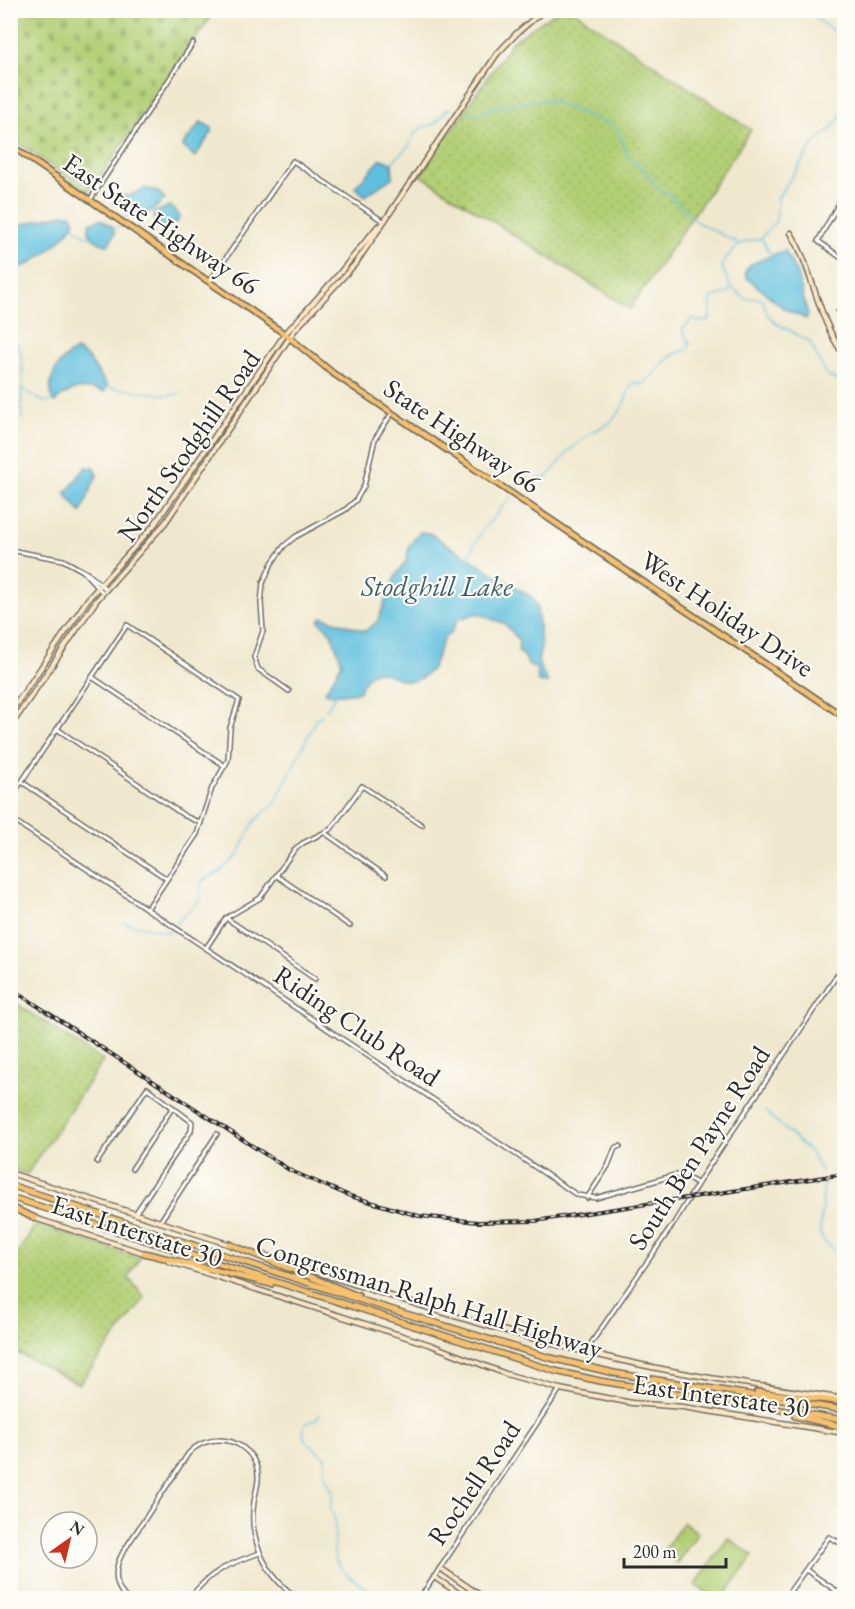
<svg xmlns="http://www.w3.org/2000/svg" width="855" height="1609" font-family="'EB Garamond',serif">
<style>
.grass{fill:url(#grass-dots);stroke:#6e7d50;stroke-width:1.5}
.cemetery{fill:url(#cemetery-stones);stroke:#6e7d50;stroke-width:1.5}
.garden{fill:#b2cf76;stroke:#6e7d50;stroke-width:1.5}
.water{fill:#5fbfdd;stroke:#457584;stroke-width:1.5}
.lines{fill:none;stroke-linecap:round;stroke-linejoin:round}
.stream{stroke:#5fbfdd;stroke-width:1.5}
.street-casing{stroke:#706d64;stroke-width:6}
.secondary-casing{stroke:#706d64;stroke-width:7}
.primary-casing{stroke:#706d64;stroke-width:8}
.highway-casing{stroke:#706d64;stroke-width:8}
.street{stroke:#fff;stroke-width:3}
.secondary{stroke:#fce6c4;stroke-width:4}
.primary{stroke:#f7c06c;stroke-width:4.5}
.highway{stroke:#f7c06c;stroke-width:5}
.rail-casing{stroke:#2b2b2b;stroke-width:4}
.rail{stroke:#fdfcf7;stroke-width:1.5;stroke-dasharray:4.5;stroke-linecap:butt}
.labels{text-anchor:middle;stroke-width:4.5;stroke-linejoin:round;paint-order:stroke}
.street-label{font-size:27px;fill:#2b2b2b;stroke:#fdfcf7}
.water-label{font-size:28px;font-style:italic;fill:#3d5f69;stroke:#fdfcf7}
</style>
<defs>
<pattern id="grass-dots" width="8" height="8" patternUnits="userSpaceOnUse" patternTransform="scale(1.5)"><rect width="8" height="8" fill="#b2cf76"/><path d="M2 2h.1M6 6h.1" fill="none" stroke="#99b266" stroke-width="1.8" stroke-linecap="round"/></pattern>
<pattern id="cemetery-stones" width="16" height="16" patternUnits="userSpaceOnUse" patternTransform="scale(1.5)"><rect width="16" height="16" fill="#b2cf76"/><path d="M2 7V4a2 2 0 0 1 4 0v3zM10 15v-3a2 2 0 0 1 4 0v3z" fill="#99b266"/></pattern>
</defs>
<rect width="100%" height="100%" fill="#fdfcf7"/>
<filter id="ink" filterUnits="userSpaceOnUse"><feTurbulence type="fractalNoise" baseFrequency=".0167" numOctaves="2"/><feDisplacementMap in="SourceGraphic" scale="12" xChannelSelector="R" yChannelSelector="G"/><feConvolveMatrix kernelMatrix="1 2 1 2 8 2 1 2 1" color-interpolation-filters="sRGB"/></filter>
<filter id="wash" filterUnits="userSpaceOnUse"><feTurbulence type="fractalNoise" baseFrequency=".008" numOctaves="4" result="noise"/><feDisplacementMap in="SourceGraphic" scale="24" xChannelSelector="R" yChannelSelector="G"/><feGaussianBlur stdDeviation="1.35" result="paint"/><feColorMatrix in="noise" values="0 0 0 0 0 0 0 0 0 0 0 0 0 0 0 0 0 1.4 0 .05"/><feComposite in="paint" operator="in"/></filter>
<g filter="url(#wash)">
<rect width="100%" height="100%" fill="#f0e8ce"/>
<g class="grass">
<polygon points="558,10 574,11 751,130 630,309 420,175 512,42"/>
<polygon points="11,1000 103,1061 27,1174 11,1169"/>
<polygon points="36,1224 140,1258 128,1277 145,1298 79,1384 11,1350 11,1264"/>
<polygon points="684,1522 698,1533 677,1563 662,1552"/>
</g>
<polygon class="cemetery" points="11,11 215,11 89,192 11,138"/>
<polygon class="garden" points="728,1538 753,1556 723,1598 714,1598 695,1585"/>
<g class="water">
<polygon points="201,122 212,128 212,132 195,157 182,146"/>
<polygon points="381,159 392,163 393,177 365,196 355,187"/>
<path d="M 146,188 L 157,191 L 165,198 C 147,219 138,220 116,201 L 120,195 L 130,196 Z"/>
<polygon points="170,206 180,216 178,221 166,227 156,225 154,213"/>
<path d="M 63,214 L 71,214 L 75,222 C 65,238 30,271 11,268 L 11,227 Z"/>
<path d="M 100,219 L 113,227 L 115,234 L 108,245 C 97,243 85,236 90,223 Z"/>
<polygon points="785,250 797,274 808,315 806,319 785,309 746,277 745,272 751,264"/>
<path d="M 76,350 L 87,357 L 107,385 L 104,392 C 83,386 71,387 55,402 L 53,401 C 45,380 57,361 76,350 Z"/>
<polygon points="86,467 94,467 97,475 81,513 65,494"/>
<path d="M 420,532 L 429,533 L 533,598 L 537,607 L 541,647 L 538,662 L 548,683 L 538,682 L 537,669 L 528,665 L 525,657 L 518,651 L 519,640 L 505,624 L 477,613 L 457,620 C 455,624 454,629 451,633 C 449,635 445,636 444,639 C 436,653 437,669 421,678 C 396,693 377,647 359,692 L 332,695 L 325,692 L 342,663 L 331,633 L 319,621 L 322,617 L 365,631 L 377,622 L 395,577 L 407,560 L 409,546 Z"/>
</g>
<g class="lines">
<g class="stream">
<polyline points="810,10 818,20 844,39"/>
<path d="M 466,113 L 475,114 L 508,104 L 548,100 L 613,125 C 623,134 621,146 629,156 C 640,171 647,167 658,189 L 667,193 L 697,222 L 740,244"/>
<polyline points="390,164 409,146 415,133 422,127 435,124 447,109 451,109"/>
<polyline points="125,218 132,209"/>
<polyline points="74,226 85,236 92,237"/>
<polyline points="113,230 120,225"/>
<polyline points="761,238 772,257"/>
<polyline points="731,287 746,299 756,298 763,300 767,314 776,323 810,342 826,375 844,384"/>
<path d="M 10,335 C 32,358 18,391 22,419"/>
<polyline points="106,387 167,395 175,395 181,391"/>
<polyline points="24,390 44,402 53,401"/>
<path d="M 516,490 L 526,483 L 547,477 L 570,450 L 592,432 L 610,423 L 622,408 L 630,387 L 635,382 L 641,385 C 659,374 665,353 687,350 L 690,344 L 682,330 L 693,318 L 699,322 L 710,320 L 711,298 L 728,293 L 731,287 L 722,268 L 723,263 L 733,250 L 740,244 L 761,238 L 776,221 L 778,197 L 816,141 L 832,128 L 844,111"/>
<polyline points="467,559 482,531 511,497"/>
<polyline points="326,710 337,693"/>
<polyline points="124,923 169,932 171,929"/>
<polyline points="177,923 200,899 201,884 206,878 218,873 238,855 254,822 275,803 317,718 322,715"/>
<polyline points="765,1111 811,1153 821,1171"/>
<polyline points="824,1181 820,1232 823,1240 837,1252 844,1274"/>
<path d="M 320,1414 L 315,1420 L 305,1424 L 303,1434 L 308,1443 L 325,1457 L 325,1475 L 334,1495 L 330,1508 C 342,1526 328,1548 338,1564 C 346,1579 371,1589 384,1598"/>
</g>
</g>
</g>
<g filter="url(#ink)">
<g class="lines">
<defs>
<g id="street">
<polyline points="844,194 818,241 844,260"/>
<polyline points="90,200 193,43"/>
<polyline points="839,202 844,206"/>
<polyline points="210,281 293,161 383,221"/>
<polyline points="838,312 844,314"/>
<polyline points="10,550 63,560 87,573 106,589"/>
<polyline points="83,571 103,593"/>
<polyline points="92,677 225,766"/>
<polyline points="289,691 258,669 254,657 263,631 261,603 263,583 272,563 284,546 295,537 345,510 356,500 364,486 375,439 392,413"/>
<polyline points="57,729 185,816 201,823"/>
<polyline points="22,782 167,879"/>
<polyline points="10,799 127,625 239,700 230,728 228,760 212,788 197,834 147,909"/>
<polyline points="10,818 577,1195 596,1198 675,1175 684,1176 697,1183"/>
<polyline points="325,833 386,876"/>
<polyline points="277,876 350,926"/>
<polyline points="226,918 315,979"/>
<polyline points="206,948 226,918 260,898 295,849 303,843 331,829 362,786 422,825"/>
<polyline points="97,1162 147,1088 192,1122 191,1131 135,1214"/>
<polyline points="132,1169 173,1107"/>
<polyline points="587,1198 608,1166 615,1148 620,1146"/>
<polyline points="160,1222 217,1134"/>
<polyline points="585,1352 674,1223 703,1175 844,965"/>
<polyline points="806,1570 844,1596"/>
<path d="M 126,1598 C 113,1584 114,1568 123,1552 L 188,1454 C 207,1432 245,1436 256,1465 C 261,1478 256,1489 254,1502 C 248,1540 266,1577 298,1598"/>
<path d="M 190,1598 C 209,1572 230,1563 260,1553"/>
<polyline points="420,1598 560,1389"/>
<polyline points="785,1598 829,1537 844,1545"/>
</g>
<g id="secondary">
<path d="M 791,233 C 814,272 817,318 844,355"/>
<polyline points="10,713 88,599 154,525 285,334 339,274 378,226"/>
<polyline points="10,727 96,601 165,523 294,331 356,263 497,54 517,33 544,10"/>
<polyline points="10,1173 231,1245"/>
<polyline points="34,1218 144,1253"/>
<path d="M 261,1254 C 373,1290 483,1328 598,1355 C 679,1375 762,1386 844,1399"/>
<polyline points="168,1261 431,1345 506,1374 560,1389 632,1403 683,1407 844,1433"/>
<polyline points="440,1568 484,1598"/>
<polyline points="434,1577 466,1598"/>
</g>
<polyline id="primary" points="10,145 285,334 334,374 844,717"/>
<g id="highway">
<polyline points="10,1173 11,1173"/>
<polyline points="10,1185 367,1302 547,1357 614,1373 844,1410"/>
<polyline points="10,1197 555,1371 600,1381 844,1420"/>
<polyline points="10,1207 35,1218"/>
<polyline points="229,1244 358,1296"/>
<polyline points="144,1253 271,1284"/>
<polyline points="757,1392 844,1402"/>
<polyline points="795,1416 844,1427"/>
</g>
</defs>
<use href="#street" class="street-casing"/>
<use href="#secondary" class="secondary-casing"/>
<use href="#primary" class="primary-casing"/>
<use href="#highway" class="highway-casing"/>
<use href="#street" class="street"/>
<use href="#secondary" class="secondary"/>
<use href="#primary" class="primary"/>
<use href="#highway" class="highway"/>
<defs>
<polyline id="rail" points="10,988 291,1171 350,1196 419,1216 478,1222 535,1221 844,1174"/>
</defs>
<use href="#rail" class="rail-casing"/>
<use href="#rail" class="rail"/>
</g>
</g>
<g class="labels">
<g class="street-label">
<text transform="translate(161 224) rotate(34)" y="9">East State Highway 66</text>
<text transform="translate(462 436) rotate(34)" y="9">State Highway 66</text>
<text transform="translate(189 446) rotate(-55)" y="9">North Stodghill Road</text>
<text transform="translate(727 614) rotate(34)" y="9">West Holiday Drive</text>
<text transform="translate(357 1026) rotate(34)" y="9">Riding Club Road</text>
<text transform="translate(699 1148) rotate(-57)" y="9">South Ben Payne Road</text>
<text transform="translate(137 1231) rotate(18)" y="9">East Interstate 30</text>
<text transform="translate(429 1297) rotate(17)" y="9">Congressman Ralph Hall Highway</text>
<text transform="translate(721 1396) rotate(8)" y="9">East Interstate 30</text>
<text transform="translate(474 1483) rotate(-56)" y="9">Rochell Road</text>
</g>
<g class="water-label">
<text x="437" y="596">Stodghill Lake</text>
</g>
</g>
<rect width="855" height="1609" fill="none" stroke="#fdfcf7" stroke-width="36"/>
<g transform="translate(69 1540) rotate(34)"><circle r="28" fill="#fdfcf7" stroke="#a9a8a5" stroke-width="1.5"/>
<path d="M0-4.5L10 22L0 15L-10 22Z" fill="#c8321e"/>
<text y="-9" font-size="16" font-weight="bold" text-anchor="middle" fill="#2b2b2b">N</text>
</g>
<path d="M624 1558v9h102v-9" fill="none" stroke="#2b2b2b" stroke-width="3"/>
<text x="633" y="1558" font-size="18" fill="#2b2b2b" stroke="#fdfcf7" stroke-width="4.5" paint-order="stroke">200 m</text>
</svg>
